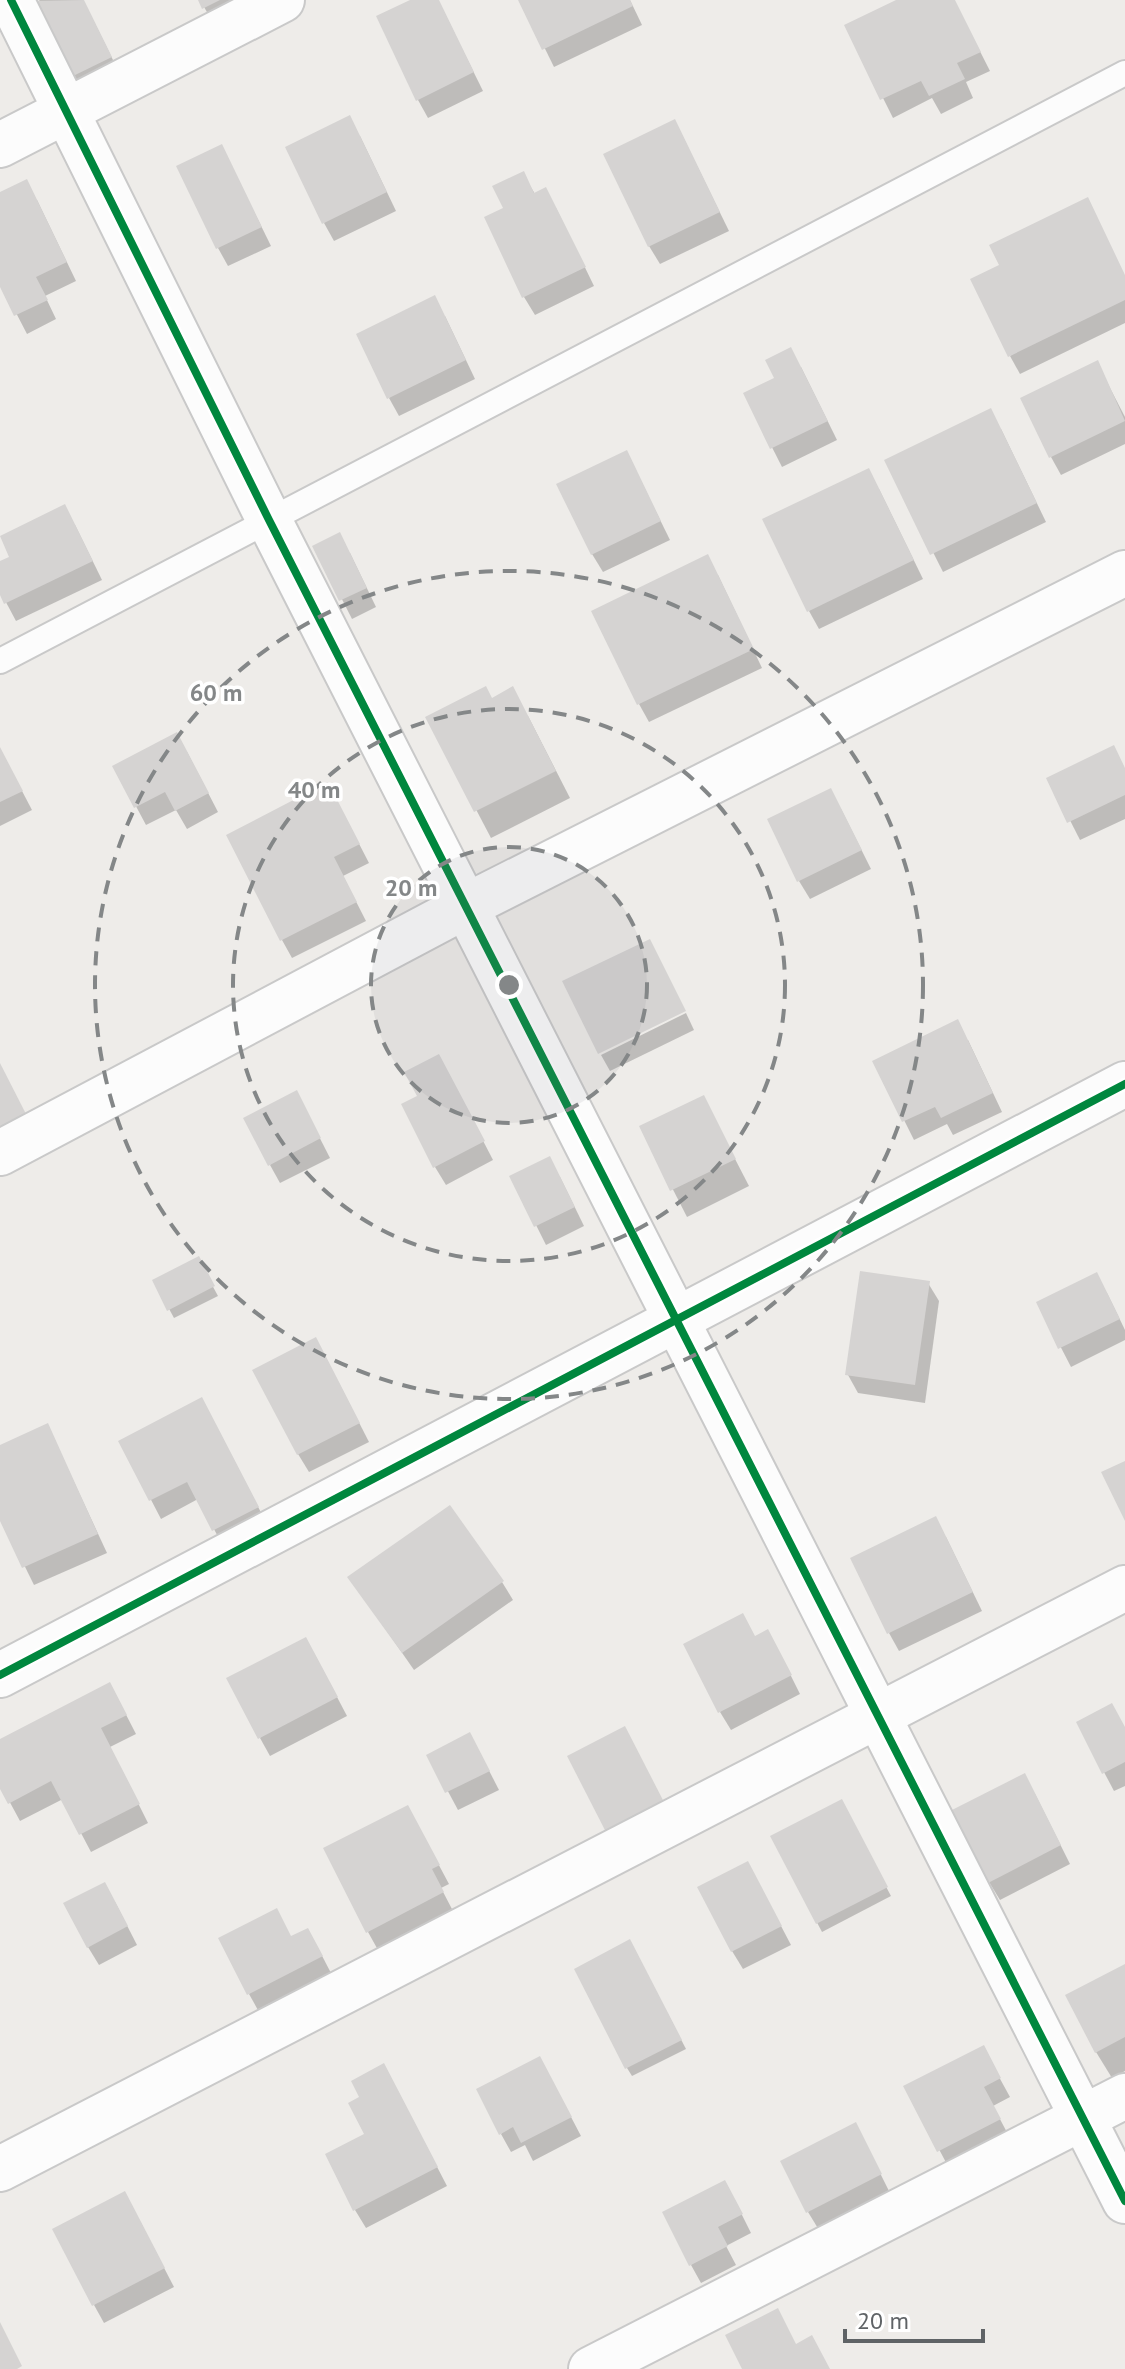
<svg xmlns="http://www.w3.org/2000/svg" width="1125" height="2369" font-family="'PT Sans',sans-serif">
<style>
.shadow{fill:#0003}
.building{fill:#d5d3d2}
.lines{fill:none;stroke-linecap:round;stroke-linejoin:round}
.service-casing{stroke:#c9c9c9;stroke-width:28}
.minor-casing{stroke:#c9c9c9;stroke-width:48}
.service{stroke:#fcfcfc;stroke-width:24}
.minor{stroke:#fcfcfc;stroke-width:44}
.cycleway-casing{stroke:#fff;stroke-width:13}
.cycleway{stroke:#00873e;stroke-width:8}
.ring{fill:none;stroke:#848788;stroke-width:4;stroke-dasharray:14 10}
.centre{fill:#848788;stroke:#fff;stroke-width:4}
.ring-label{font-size:24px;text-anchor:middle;font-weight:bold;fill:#848788;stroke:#fff;stroke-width:7;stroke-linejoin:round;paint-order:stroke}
</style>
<rect width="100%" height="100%" fill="#eeece9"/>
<g class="shadow">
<polygon points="40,0 83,0 121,76 84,94 37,2"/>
<polygon points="200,0 268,0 215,26"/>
<polygon points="415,0 438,0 483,91 428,118 418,100"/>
<polygon points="521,0 630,0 642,25 554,67"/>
<polygon points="901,0 954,0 990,71 966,82 973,98 941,114 932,98 893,118 847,26"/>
<polygon points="675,121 729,231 660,264 649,246"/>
<polygon points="360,136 396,211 334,241 324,223"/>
<polygon points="231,165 271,246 228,266 218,248"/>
<polygon points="523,174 535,194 556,208 594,286 535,315 524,297 505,209"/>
<polygon points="0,195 37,200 76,281 45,296 56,319 27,334 0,282"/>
<polygon points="1125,275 1125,323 1020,374 1010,356"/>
<polygon points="445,316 475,379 399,416 389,398"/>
<polygon points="1097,363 1125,417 1125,444 1061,475 1051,457"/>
<polygon points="801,367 837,440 782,467 745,394"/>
<polygon points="1001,429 1046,522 943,572 887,461"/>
<polygon points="636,471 670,540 603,572 592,554"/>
<polygon points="879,489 923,579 819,629 809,611"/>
<polygon points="75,525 102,580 16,621 0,591 0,564"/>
<polygon points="315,546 350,553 376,607 352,619"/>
<polygon points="718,575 762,668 649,722 639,704"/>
<polygon points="491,700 528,716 570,798 491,838 428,718"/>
<polygon points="0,749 32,810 0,826"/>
<polygon points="187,752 218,812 187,829 176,810 146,825 115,767"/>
<polygon points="1125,768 1125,819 1080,840 1049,779"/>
<polygon points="338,803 369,863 343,876 366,921 292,958 282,940"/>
<polygon points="841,809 871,869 810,899 799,881"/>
<polygon points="686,1013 694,1030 610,1071 601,1055"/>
<polygon points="968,1040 1002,1112 953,1135 947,1124 914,1140 875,1062"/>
<polygon points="449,1075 493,1160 446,1185 435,1167"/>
<polygon points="703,1097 749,1186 687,1217 641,1127"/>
<polygon points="306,1111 330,1158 280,1183 270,1165"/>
<polygon points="512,1177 560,1177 584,1226 546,1245"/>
<polygon points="198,1259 218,1296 174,1318 154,1281"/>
<polygon points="928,1283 939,1301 925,1403 858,1393 848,1375"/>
<polygon points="1107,1293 1125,1330 1125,1340 1071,1367 1038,1303"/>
<polygon points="326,1358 369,1442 309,1472 298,1454"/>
<polygon points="212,1418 268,1526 224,1548 198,1499 161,1519 121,1442"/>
<polygon points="48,1426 107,1553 34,1585 0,1516 0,1447"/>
<polygon points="946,1537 982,1611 899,1651 889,1633"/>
<polygon points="350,1578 502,1582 513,1600 414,1670"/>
<polygon points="755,1638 778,1650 800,1694 731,1730 720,1712"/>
<polygon points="316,1657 347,1716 270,1756 260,1738"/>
<polygon points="120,1703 136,1734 110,1747 148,1823 91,1852 63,1799 20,1821 0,1784 0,1741"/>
<polygon points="1078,1723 1125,1730 1125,1786 1114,1791"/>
<polygon points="480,1753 499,1790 458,1810 429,1756"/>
<polygon points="1035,1794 1070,1864 1000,1900 989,1882"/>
<polygon points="841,1802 891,1896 822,1932 772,1837"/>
<polygon points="418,1826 449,1884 441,1888 453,1911 378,1950 368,1932"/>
<polygon points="758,1882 791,1945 743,1969 732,1951"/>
<polygon points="115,1902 137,1945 99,1965 88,1947"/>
<polygon points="291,1938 318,1948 332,1975 259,2012 249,1994"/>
<polygon points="635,1951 686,2049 632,2076 627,2068"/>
<polygon points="1125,1966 1125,2071 1112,2078 1096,2052"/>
<polygon points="993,2066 1010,2097 993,2106 1010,2138 950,2170 906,2087"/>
<polygon points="550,2077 581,2136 533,2161 525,2145 511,2152 501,2134"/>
<polygon points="394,2084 447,2186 366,2228 355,2210 367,2135 362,2098"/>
<polygon points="865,2143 890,2193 819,2230 808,2212"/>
<polygon points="735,2201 751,2233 726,2246 736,2265 701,2283 691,2265"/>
<polygon points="135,2212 174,2287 104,2323 94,2305"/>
</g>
<g class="building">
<polygon points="84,0 112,57 71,77 34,1"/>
<polygon points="198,0 220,0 202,9"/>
<polygon points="410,0 439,0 474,72 416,101 376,16"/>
<polygon points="518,0 630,0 633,6 542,50"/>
<polygon points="896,0 955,0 981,52 957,63 965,79 929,96 921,81 880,100 844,25"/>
<polygon points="350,115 387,192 322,224 285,147"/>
<polygon points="675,119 720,212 648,247 603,154"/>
<polygon points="222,144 262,227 216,249 176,166"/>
<polygon points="524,171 534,193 546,187 586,267 522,298 484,217 503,208 492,186"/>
<polygon points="27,179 67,262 36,277 48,300 14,316 0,287 0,192"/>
<polygon points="1088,197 1125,275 1125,300 1008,357 970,279 999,265 989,245"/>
<polygon points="435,295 466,360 387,399 356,334"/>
<polygon points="791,347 828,421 770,449 743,393 774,378 765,360"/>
<polygon points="1098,360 1125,421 1049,458 1020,398"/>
<polygon points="991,408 1037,503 930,555 884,460"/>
<polygon points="627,450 661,521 591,555 556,484"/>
<polygon points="869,468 914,560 807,612 762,519"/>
<polygon points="65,504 93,561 4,604 0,595 0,561 9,557 0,536"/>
<polygon points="340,532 367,588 339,601 312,546"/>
<polygon points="708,554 754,649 637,705 591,611"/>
<polygon points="486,686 492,698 513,686 556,771 474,812 425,717"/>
<polygon points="177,732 209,793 175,811 165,792 134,808 112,766"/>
<polygon points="1114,745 1125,768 1125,795 1067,823 1046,778"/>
<polygon points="0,747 23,791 0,802"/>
<polygon points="328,782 360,844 334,857 357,902 280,941 226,835"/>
<polygon points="831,788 862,850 797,882 767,819"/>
<polygon points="650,939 686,1011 598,1054 562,981"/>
<polygon points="958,1019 993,1093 941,1118 935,1107 902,1122 872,1061"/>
<polygon points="439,1054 485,1141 433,1168 401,1104 417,1096 404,1072"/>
<polygon points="0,1063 26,1114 0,1127"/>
<polygon points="297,1090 321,1138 268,1166 243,1118"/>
<polygon points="704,1095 736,1159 670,1191 639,1126"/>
<polygon points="550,1156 575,1207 534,1227 509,1176"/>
<polygon points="199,1256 215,1286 167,1311 152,1280"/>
<polygon points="860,1271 930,1281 915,1385 845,1375"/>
<polygon points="1097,1272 1120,1319 1058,1349 1036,1302"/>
<polygon points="316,1337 360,1423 297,1455 252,1370"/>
<polygon points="202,1397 259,1507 212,1531 187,1482 149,1501 118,1441"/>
<polygon points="48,1423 98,1534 22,1568 0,1521 0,1445"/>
<polygon points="1125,1461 1125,1521 1101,1472"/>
<polygon points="450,1505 504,1581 402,1653 347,1577"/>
<polygon points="936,1516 973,1592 887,1634 850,1558"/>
<polygon points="743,1613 755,1636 768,1629 792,1675 718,1713 683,1644"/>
<polygon points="306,1637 338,1697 258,1739 226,1678"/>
<polygon points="110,1682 127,1715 101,1728 140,1804 79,1835 51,1781 8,1804 0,1789 0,1739"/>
<polygon points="1112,1703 1125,1727 1125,1762 1102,1774 1076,1722"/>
<polygon points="625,1726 666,1806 608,1836 567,1756"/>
<polygon points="470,1732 490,1771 445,1793 426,1755"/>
<polygon points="1025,1773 1061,1845 988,1883 950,1811"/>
<polygon points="842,1799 888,1887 816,1924 770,1836"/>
<polygon points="408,1805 440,1865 432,1869 444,1892 366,1933 323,1848"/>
<polygon points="748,1861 782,1926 731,1952 697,1887"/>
<polygon points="105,1882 128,1926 87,1948 63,1903"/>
<polygon points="277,1908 291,1936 308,1928 323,1956 247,1995 218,1938"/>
<polygon points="630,1939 682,2040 625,2069 574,1969"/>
<polygon points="1125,1964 1125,2037 1095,2053 1065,1995"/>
<polygon points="984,2045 1001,2078 984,2087 1001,2119 937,2152 903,2086"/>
<polygon points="540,2056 572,2117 521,2143 513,2127 499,2135 476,2089"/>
<polygon points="384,2063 438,2167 353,2211 325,2154 364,2134 348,2103 359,2097 351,2081"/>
<polygon points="856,2122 882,2174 806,2213 780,2161"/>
<polygon points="725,2180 743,2214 718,2227 728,2246 689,2266 662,2212"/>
<polygon points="125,2191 165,2268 92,2306 52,2229"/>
<polygon points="778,2308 796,2344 812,2335 830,2369 742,2369 725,2335"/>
<polygon points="0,2322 22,2366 17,2369 0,2369"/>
</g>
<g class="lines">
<defs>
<polyline id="service" points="0,661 1125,73"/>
<g id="minor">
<polyline points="11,0 269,520 1125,2201"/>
<polyline points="0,145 282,0"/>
<polyline points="0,1153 466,906 1125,573"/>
<polyline points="0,1675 1125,1084"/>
<polyline points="0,2169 1125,1588"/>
<polyline points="591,2369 1125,2096"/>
</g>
</defs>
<use href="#service" class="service-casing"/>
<use href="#minor" class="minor-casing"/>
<use href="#service" class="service"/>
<use href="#minor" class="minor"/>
<defs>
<g id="cycleway">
<polyline points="11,0 269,520 1125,2201"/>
<polyline points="0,1675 1125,1084"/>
</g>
</defs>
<use href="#cycleway" class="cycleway-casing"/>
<use href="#cycleway" class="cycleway"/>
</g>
<circle cx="509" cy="985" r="138" fill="#848788" fill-opacity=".12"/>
<g class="ring">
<circle cx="509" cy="985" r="138"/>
<circle cx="509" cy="985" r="276"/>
<circle cx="509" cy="985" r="414"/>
</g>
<circle cx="509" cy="985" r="12" class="centre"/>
<g class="ring-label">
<text x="216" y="701">60 m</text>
<text x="314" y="798">40 m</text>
<text x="411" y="896">20 m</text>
</g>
<path d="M845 2329v12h138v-12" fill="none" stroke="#5f6366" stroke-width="4"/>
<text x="857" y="2329" font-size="24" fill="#5f6366" stroke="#ffffff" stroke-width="6" paint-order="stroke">20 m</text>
</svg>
